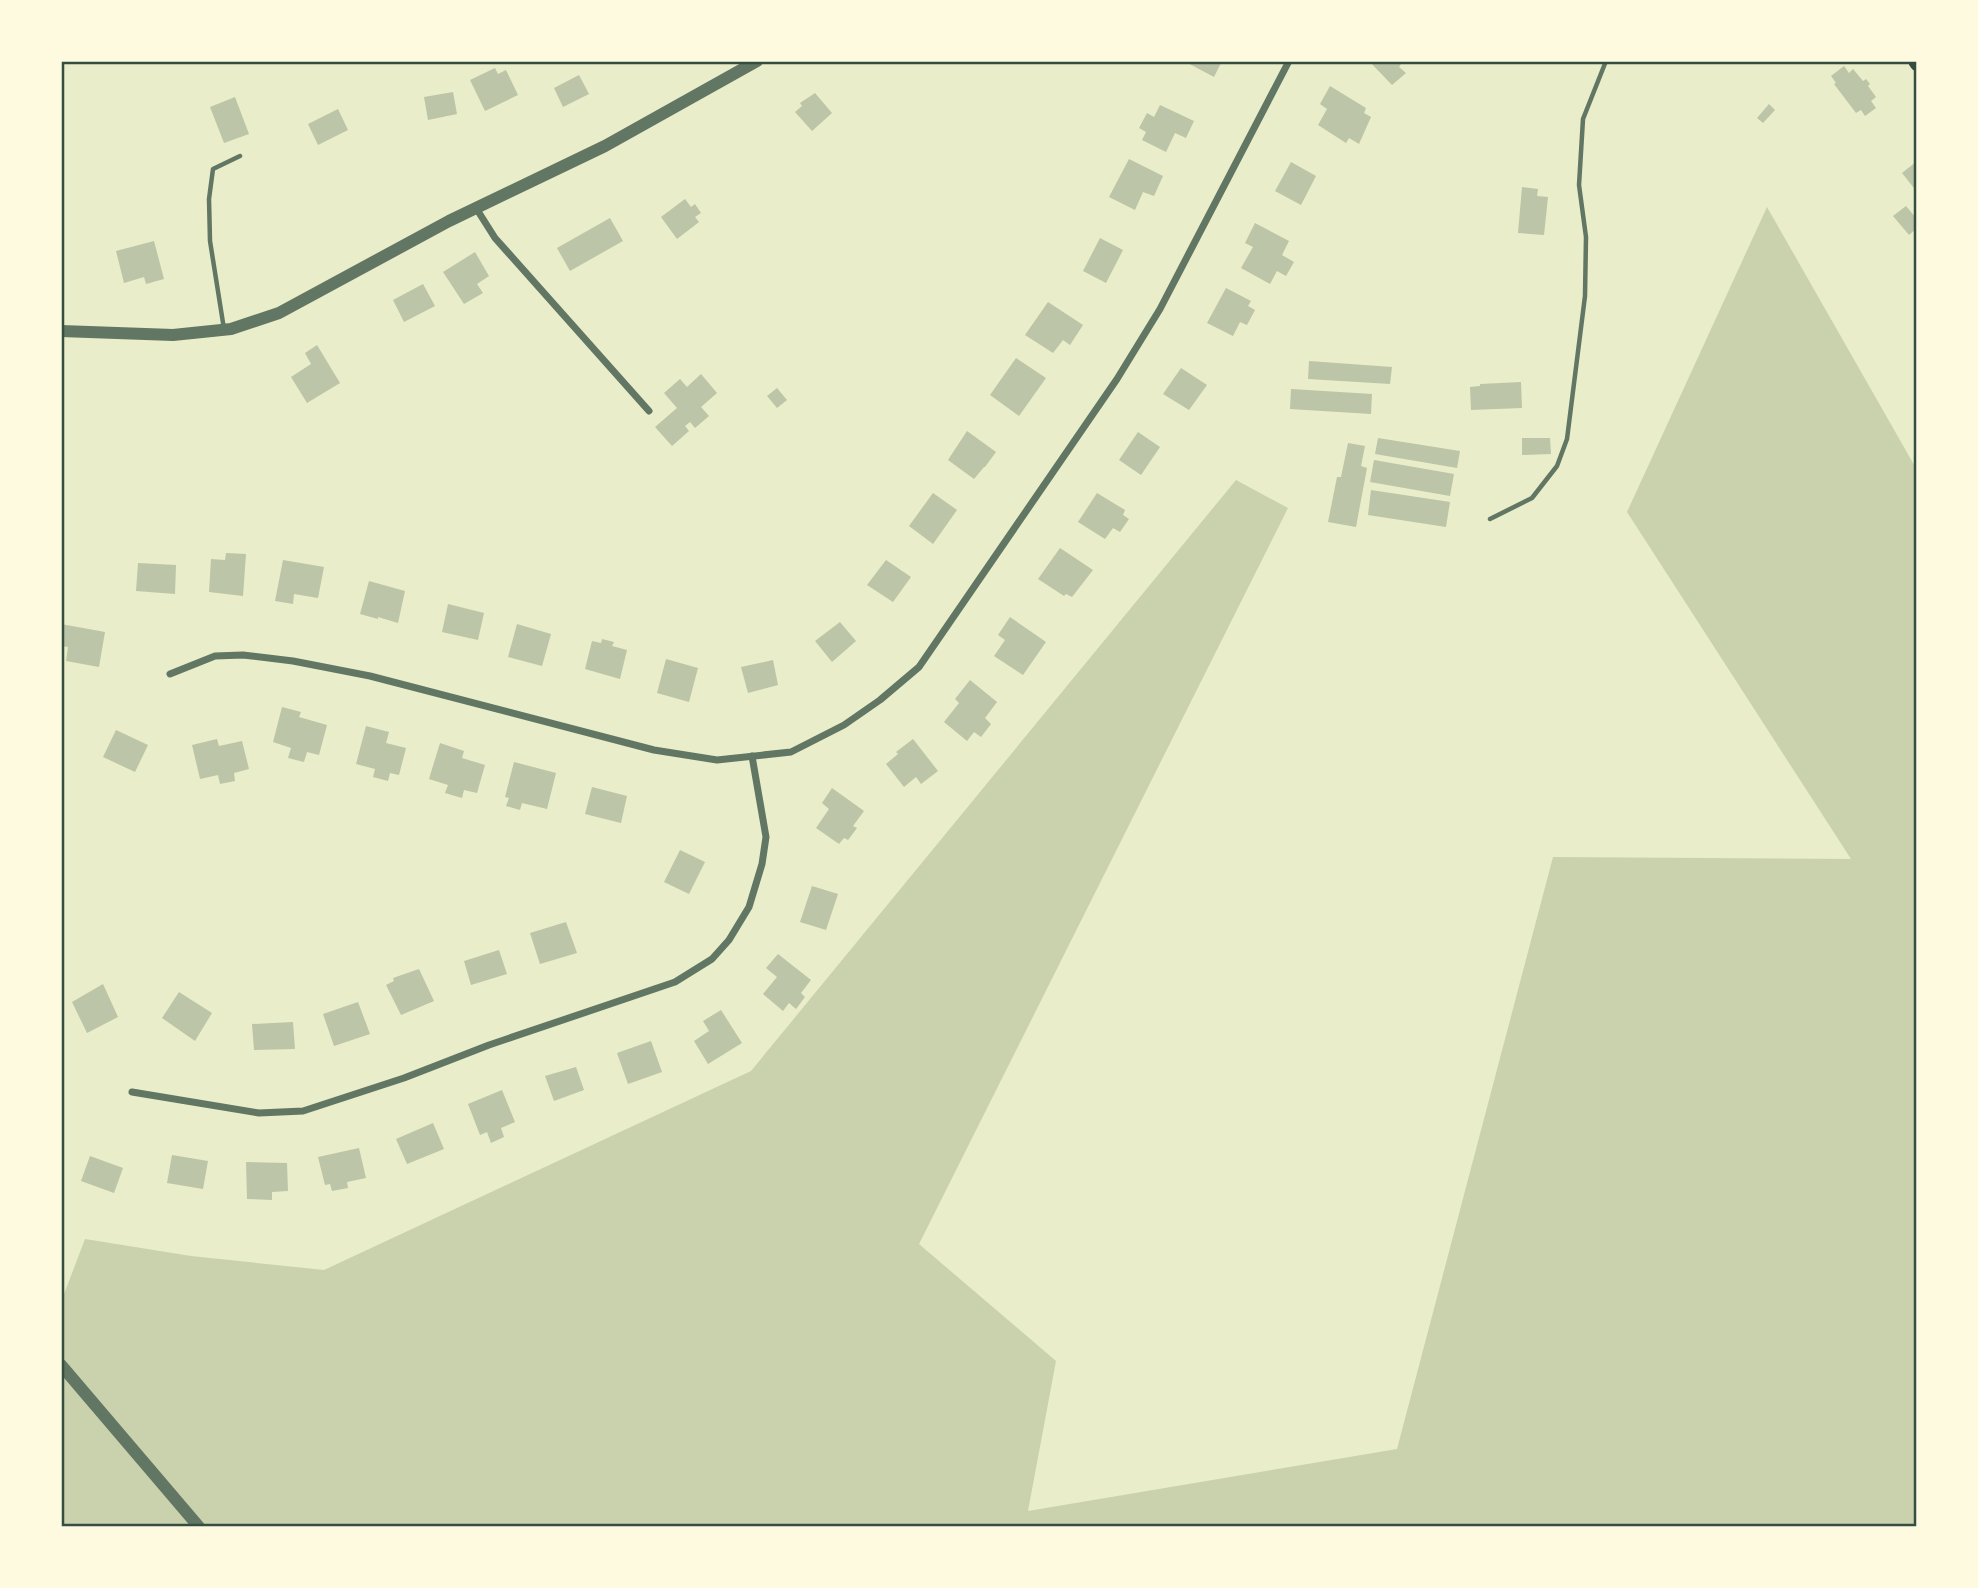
<svg xmlns="http://www.w3.org/2000/svg" width="1978" height="1588" font-family="Poppins,sans-serif">
<style>
.green{fill:#cad2ad}
.building{fill:#bcc5a7}
.lines{fill:none;stroke-linecap:round;stroke-linejoin:round}
.service{stroke:#617663;stroke-width:4.5}
.minor{stroke:#617663;stroke-width:7}
.tertiary{stroke:#617663;stroke-width:12}
.primary{stroke:#344e41;stroke-width:14}
.neatline{fill:none;stroke:#344e41;stroke-width:2.5}
</style>
<rect width="100%" height="100%" fill="#e9edc9"/>
<polygon class="green" points="1767,207 1917,470 1917,1527 61,1527 61,1302 85,1239 191,1256 324,1270 751,1071 1236,480 1288,508 919,1244 1056,1361 1028,1511 1397,1449 1553,857 1851,859 1627,512"/>
<g class="building">
<polygon points="1184,61 1222,61 1214,77"/>
<polygon points="1369,61 1403,61 1399,67 1406,73 1392,85"/>
<polygon points="1844,66 1849,73 1853,69 1863,81 1866,79 1870,84 1868,86 1876,97 1871,101 1876,108 1865,116 1861,110 1856,113 1834,84 1836,83 1831,76"/>
<polygon points="495,68 498,74 506,70 518,95 485,111 470,80"/>
<polygon points="579,75 589,94 563,107 554,88"/>
<polygon points="1330,86 1366,108 1364,113 1371,117 1359,144 1349,138 1346,143 1318,125 1327,109 1320,104"/>
<polygon points="453,92 457,114 428,120 424,97"/>
<polygon points="815,93 832,113 812,131 795,112 802,106 800,103"/>
<polygon points="235,97 249,134 224,143 210,107"/>
<polygon points="1769,104 1775,110 1763,123 1757,118"/>
<polygon points="1160,105 1194,121 1186,138 1175,133 1166,152 1142,140 1146,132 1139,128 1147,113 1154,117"/>
<polygon points="338,109 348,130 318,145 308,124"/>
<polygon points="1129,159 1163,176 1154,196 1143,192 1135,210 1109,197"/>
<polygon points="1917,161 1917,192 1902,173"/>
<polygon points="1291,162 1316,176 1301,205 1275,191"/>
<polygon points="1522,187 1538,189 1537,196 1548,197 1544,235 1518,233"/>
<polygon points="685,199 691,207 695,204 701,213 695,217 699,222 677,239 661,217"/>
<polygon points="1906,206 1917,219 1917,228 1909,235 1893,216"/>
<polygon points="610,218 623,241 570,271 557,248"/>
<polygon points="1255,223 1289,241 1282,255 1294,262 1286,276 1277,271 1270,284 1241,268 1253,247 1245,243"/>
<polygon points="1100,238 1123,250 1106,283 1083,271"/>
<polygon points="154,241 164,279 146,284 144,277 124,283 116,251"/>
<polygon points="475,252 489,276 477,284 483,293 464,304 443,272"/>
<polygon points="423,284 435,306 404,322 393,300"/>
<polygon points="1226,288 1251,301 1248,306 1255,310 1247,325 1240,322 1233,336 1207,323"/>
<polygon points="1048,302 1083,325 1070,345 1063,340 1053,353 1025,335"/>
<polygon points="317,345 340,383 307,403 291,377 311,364 305,353"/>
<polygon points="1016,358 1046,378 1019,416 990,395"/>
<polygon points="1309,361 1392,367 1390,384 1308,379"/>
<polygon points="1181,368 1207,385 1189,410 1163,394"/>
<polygon points="701,374 717,393 701,407 709,416 695,428 690,422 685,426 689,431 672,446 655,427 677,408 664,393 680,379 687,387"/>
<polygon points="1521,382 1522,408 1471,410 1470,387 1480,386 1480,384"/>
<polygon points="777,388 787,400 777,408 767,396"/>
<polygon points="1291,389 1372,394 1371,414 1290,409"/>
<polygon points="967,431 996,452 985,467 984,467 974,479 948,460"/>
<polygon points="1138,432 1160,447 1141,475 1119,460"/>
<polygon points="1378,438 1460,451 1457,468 1375,454"/>
<polygon points="1522,438 1550,438 1551,454 1522,455"/>
<polygon points="1348,443 1365,446 1361,466 1367,468 1356,527 1328,522 1337,477 1341,477"/>
<polygon points="1374,460 1454,474 1450,496 1370,482"/>
<polygon points="1371,490 1450,502 1446,527 1368,515"/>
<polygon points="933,493 957,510 933,544 909,526"/>
<polygon points="1097,493 1125,510 1123,515 1129,519 1120,532 1113,528 1105,539 1078,522"/>
<polygon points="1060,548 1093,570 1072,597 1066,594 1064,596 1038,579"/>
<polygon points="226,553 246,554 243,596 209,592 211,559 225,560"/>
<polygon points="283,560 324,567 318,598 294,594 293,604 275,601"/>
<polygon points="886,560 911,577 893,602 867,585"/>
<polygon points="138,563 176,565 175,594 136,591"/>
<polygon points="369,581 405,591 398,623 378,617 378,619 360,614"/>
<polygon points="448,604 484,613 478,640 442,632"/>
<polygon points="1010,617 1046,642 1023,675 994,656 1005,640 998,635"/>
<polygon points="840,622 856,641 832,662 815,641"/>
<polygon points="61,624 105,632 99,667 66,661 68,647 61,646"/>
<polygon points="517,624 551,634 542,666 508,657"/>
<polygon points="602,639 614,642 612,646 627,650 620,679 585,669 592,641 601,643"/>
<polygon points="666,659 698,668 689,702 657,693"/>
<polygon points="773,660 778,685 748,693 741,667"/>
<polygon points="970,680 997,702 985,718 991,724 981,737 974,732 967,741 944,722 959,703 955,699"/>
<polygon points="282,707 301,712 299,717 327,725 319,755 307,752 304,762 288,758 291,748 273,742"/>
<polygon points="366,726 389,732 386,743 406,748 399,775 390,773 388,781 373,777 375,769 356,764"/>
<polygon points="116,730 148,745 135,772 103,757"/>
<polygon points="217,739 219,746 242,741 249,769 234,773 235,781 220,784 218,775 200,779 192,745"/>
<polygon points="913,739 938,771 921,784 916,777 904,787 886,764 898,754 896,752"/>
<polygon points="440,743 464,751 462,758 485,765 477,793 464,790 462,798 445,793 448,785 429,779"/>
<polygon points="514,762 556,773 547,809 522,803 520,810 506,806 509,798 505,797"/>
<polygon points="592,787 627,796 621,823 585,814"/>
<polygon points="832,788 864,811 853,826 857,828 848,840 844,838 839,844 816,828 829,809 822,803"/>
<polygon points="680,850 705,862 689,894 664,882"/>
<polygon points="812,886 838,894 826,930 800,922"/>
<polygon points="566,922 577,953 540,964 530,933"/>
<polygon points="499,950 507,974 471,985 464,961"/>
<polygon points="778,954 811,980 801,993 805,997 796,1009 789,1003 783,1011 763,994 777,977 766,968"/>
<polygon points="419,969 434,1001 401,1015 386,985 394,981 393,978"/>
<polygon points="103,984 118,1017 87,1033 72,1002"/>
<polygon points="179,992 212,1013 195,1041 162,1018"/>
<polygon points="358,1002 370,1034 334,1046 323,1014"/>
<polygon points="721,1010 742,1043 708,1064 694,1041 709,1031 703,1021"/>
<polygon points="293,1022 295,1049 254,1050 252,1024"/>
<polygon points="651,1041 662,1072 628,1084 617,1053"/>
<polygon points="576,1067 584,1090 554,1101 545,1076"/>
<polygon points="502,1090 515,1122 501,1128 504,1137 491,1143 487,1132 480,1135 468,1104"/>
<polygon points="433,1123 444,1149 407,1164 396,1139"/>
<polygon points="359,1148 366,1178 347,1182 348,1188 332,1191 330,1184 325,1185 318,1157"/>
<polygon points="172,1155 208,1161 203,1189 167,1183"/>
<polygon points="90,1156 123,1168 114,1193 81,1181"/>
<polygon points="246,1162 287,1163 288,1191 272,1192 272,1200 247,1199"/>
</g>
<g class="lines">
<g class="service">
<polyline points="224,329 210,241 209,199 213,169 240,156"/>
<polyline points="1490,519 1532,498 1557,466 1567,439 1585,296 1586,237 1579,185 1583,119 1606,61"/>
</g>
<g class="minor">
<polyline points="476,208 495,238 649,411"/>
<polyline points="170,674 215,656 243,655 293,661 370,676 654,750 717,760 791,752 844,725 880,700 919,667 1117,379 1160,309 1289,61"/>
<polyline points="132,1092 259,1113 303,1111 404,1078 489,1045 675,982 712,959 729,940 749,907 762,864 766,837 752,756"/>
</g>
<g class="tertiary">
<polyline points="61,331 173,335 231,329 279,313 449,221 605,146 757,61"/>
<polyline points="61,1365 199,1527"/>
</g>
<polyline class="primary" points="1915,61 1917,64"/>
</g>
<rect width="1978" height="1588" fill="none" stroke="#fefae0" stroke-width="126"/>
<rect x="63" y="63" width="1852" height="1462" class="neatline"/>
</svg>
